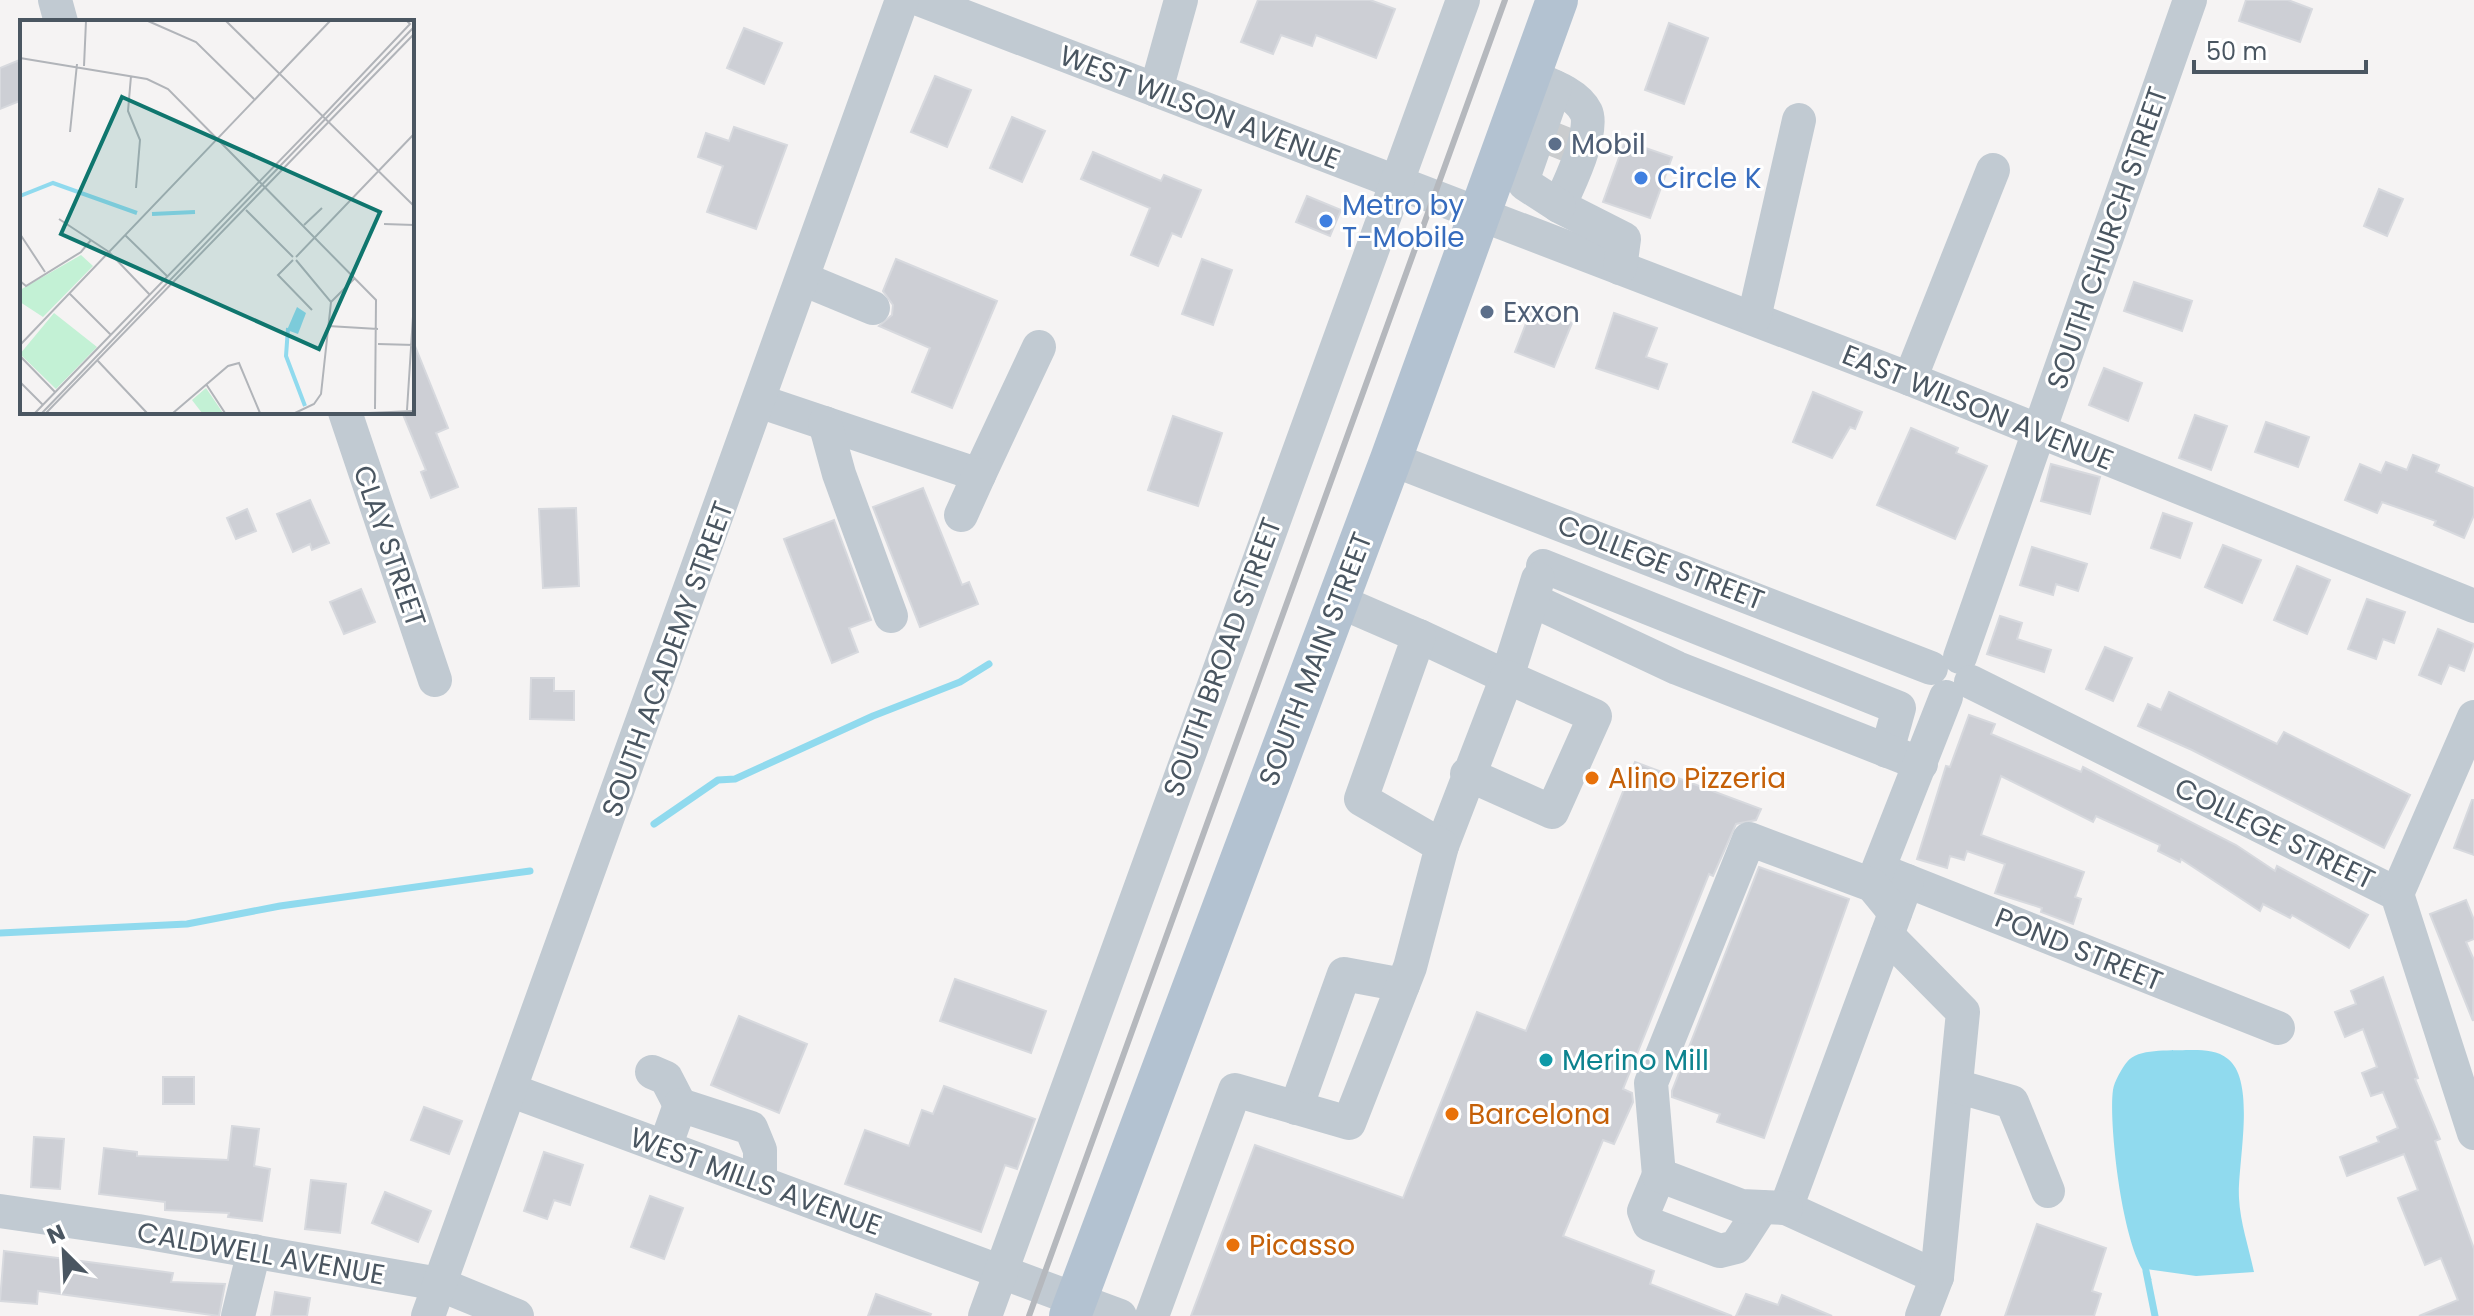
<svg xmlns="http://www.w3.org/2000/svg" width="2474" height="1316" font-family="Poppins,sans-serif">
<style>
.water{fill:#90daee}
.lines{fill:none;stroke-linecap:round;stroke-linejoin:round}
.stream{stroke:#90daee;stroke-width:7}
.building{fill:#cdcfd5;stroke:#d7d9de;stroke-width:2}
.minor-tunnel{stroke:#caccce;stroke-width:34;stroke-dasharray:34 17;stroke-linecap:butt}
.minor{stroke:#c1cad2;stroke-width:34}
.major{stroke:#b3c2d1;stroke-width:42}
.rail{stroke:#b5b8bd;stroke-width:6}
.service-dot{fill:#5c6f8a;stroke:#fff;stroke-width:3}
.shop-dot{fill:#3f7fe0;stroke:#fff;stroke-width:3}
.food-dot{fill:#e8710a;stroke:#fff;stroke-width:3}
.culture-dot{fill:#0f9aa8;stroke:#fff;stroke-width:3}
.labels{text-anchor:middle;stroke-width:6;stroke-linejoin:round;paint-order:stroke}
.street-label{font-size:28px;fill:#4a5661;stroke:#fff}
.service-label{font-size:28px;fill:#4e5e75;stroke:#fff;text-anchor:start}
.shop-label{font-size:28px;fill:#366cbe;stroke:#fff;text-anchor:start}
.food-label{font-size:28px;fill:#c56008;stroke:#fff;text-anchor:start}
.culture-label{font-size:28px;fill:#0d838f;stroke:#fff;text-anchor:start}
.inset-river{fill:none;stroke:#90daee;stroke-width:4}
.inset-road{fill:none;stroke:#b1b4b9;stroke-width:2}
.view{fill:#0f766e;fill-opacity:0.15;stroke:#0f766e;stroke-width:4}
.inset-edge{fill:none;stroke:#4a5661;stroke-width:4}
</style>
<rect width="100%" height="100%" fill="#f5f3f3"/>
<path class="water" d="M 2186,1050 C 2200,1050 2216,1049 2228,1059 C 2257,1082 2237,1165 2239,1198 C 2240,1222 2249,1248 2254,1272 L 2196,1276 L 2146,1269 L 2152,1280 C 2124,1264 2108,1123 2113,1090 C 2114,1082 2122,1068 2127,1062 C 2138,1048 2169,1051 2186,1050 Z"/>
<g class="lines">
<g class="stream">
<polyline points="654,824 718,780 735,779 873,716 960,682 989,664"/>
<polyline points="0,933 187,924 280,906 530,871"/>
<polyline points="2146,1271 2155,1316"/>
</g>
</g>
<g class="building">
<polygon points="1258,0 1370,0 1395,9 1376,58 1316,35 1312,46 1281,35 1273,54 1241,42"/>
<polygon points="2246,0 2288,0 2312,9 2300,42 2239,21"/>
<polygon points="1669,23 1708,38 1684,104 1645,90"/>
<polygon points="744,28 782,43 764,84 727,68"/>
<polygon points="22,59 22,100 0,109 0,68"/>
<polygon points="935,76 971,90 947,147 911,132"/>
<polygon points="1012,117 1045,131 1022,182 990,168"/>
<polygon points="734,127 787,145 756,229 707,212 723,166 698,157 706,133 729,141"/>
<polygon points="1625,141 1672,157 1650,218 1603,202"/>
<polygon points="1093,152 1161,181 1164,175 1201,190 1181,237 1172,233 1158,266 1131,255 1150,208 1081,179"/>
<polygon points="2379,189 2403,199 2387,236 2364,226"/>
<polygon points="1307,196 1341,210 1330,236 1296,222"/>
<polygon points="896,259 997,301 952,408 912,392 930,348 879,326 892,315 893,305 883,291"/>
<polygon points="1202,259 1232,270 1213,325 1182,314"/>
<polygon points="2134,282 2192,301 2182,331 2124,311"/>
<polygon points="1532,308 1572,323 1554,367 1515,352"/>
<polygon points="1614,313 1657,328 1646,357 1667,364 1658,389 1596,368"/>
<polygon points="413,341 448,428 436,433 458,487 431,498 421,472 426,470 402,412 412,412"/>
<polygon points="2104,368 2142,383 2128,421 2089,405"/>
<polygon points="1813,392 1862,412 1855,429 1850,427 1832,458 1793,442"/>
<polygon points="2195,415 2227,426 2211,470 2179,458"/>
<polygon points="1173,416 1222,433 1198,506 1148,490"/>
<polygon points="2266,422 2309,437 2298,467 2255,452"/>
<polygon points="1911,428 1958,448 1956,453 1987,466 1955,539 1877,505"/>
<polygon points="2413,455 2439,465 2436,472 2474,488 2474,515 2464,538 2434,525 2436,521 2382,502 2377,513 2345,500 2360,464 2381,473 2386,462 2407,470"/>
<polygon points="2051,464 2100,477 2090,514 2041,501"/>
<polygon points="923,488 962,585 969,582 978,604 920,627 873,507"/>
<polygon points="310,500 329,543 312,550 310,544 293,552 277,514"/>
<polygon points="576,508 579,586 543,588 539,509"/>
<polygon points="247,509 256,531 236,539 227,518"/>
<polygon points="2163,513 2192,523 2180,558 2151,548"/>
<polygon points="834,520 871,620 849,628 858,652 832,663 784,539"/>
<polygon points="2223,545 2261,560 2242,603 2205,587"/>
<polygon points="2032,547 2087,564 2078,591 2056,584 2053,595 2020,585"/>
<polygon points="2297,566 2330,580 2307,634 2274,620"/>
<polygon points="361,589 375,622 344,634 330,602"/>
<polygon points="2367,599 2405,612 2394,643 2383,639 2376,659 2348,649"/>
<polygon points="2000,616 2022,623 2017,639 2051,650 2044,672 1987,654"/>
<polygon points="2438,629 2474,644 2464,671 2449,665 2441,684 2419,675"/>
<polygon points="2105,647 2132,658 2113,701 2086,689"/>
<polygon points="531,678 554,678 554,691 574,691 574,720 530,719"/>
<polygon points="2169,692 2277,744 2284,732 2410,795 2384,848 2192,750 2138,726 2148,704 2161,710"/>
<polygon points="1969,715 1995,724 1991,734 2081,772 2083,767 2236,845 2275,871 2277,866 2368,915 2349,948 2292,915 2290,918 2263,904 2260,911 2181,859 2180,862 2158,851 2160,845 2096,816 2093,822 2001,776 1981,835 2084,872 2075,897 2081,899 2073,924 2041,912 2042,908 1995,893 2005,864 1967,851 1964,860 1950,856 1947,868 1917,859 1946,766 1950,767"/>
<polygon points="1635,762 1761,809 1756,820 1736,824 1713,876 1709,874 1623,1089 1632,1093 1633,1102 1614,1144 1603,1140 1563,1236 1654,1271 1650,1284 1732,1316 1191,1316 1255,1145 1403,1198 1477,1012 1526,1031"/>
<polygon points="2472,800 2474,800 2474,855 2454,848"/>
<polygon points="1759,867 1849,899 1764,1138 1717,1122 1720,1114 1672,1097 1672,1091"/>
<polygon points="2466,900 2474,920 2474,939 2466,942 2474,960 2473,1021 2430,914"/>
<polygon points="2383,977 2418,1078 2415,1079 2440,1139 2435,1141 2474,1249 2474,1316 2419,1316 2458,1300 2441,1258 2425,1265 2398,1198 2418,1190 2404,1154 2347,1176 2340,1157 2379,1142 2377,1137 2398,1128 2383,1092 2371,1096 2362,1073 2377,1067 2363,1029 2345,1037 2335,1012 2356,1004 2351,991"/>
<polygon points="955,979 1046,1011 1031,1053 940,1021"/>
<polygon points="739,1016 807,1044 779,1113 711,1085"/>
<rect x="163" y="1077" width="31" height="27"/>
<polygon points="944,1086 1035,1119 1017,1169 1005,1165 981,1232 845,1184 865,1130 909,1146 922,1110 933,1114"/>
<polygon points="424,1107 462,1121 449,1154 411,1140"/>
<polygon points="232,1126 259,1129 254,1166 270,1169 262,1221 228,1217 229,1213 165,1210 165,1202 99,1194 104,1148 137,1152 137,1156 228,1160"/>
<polygon points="34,1137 64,1139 60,1189 31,1187"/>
<polygon points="544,1152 583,1165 570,1205 554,1200 547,1219 524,1211"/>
<polygon points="311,1180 346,1184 340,1233 305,1229"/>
<polygon points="385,1192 431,1211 418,1242 372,1223"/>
<polygon points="650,1196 683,1208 664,1259 631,1247"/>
<polygon points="2037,1224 2106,1248 2092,1291 2101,1294 2094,1316 2005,1316"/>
<polygon points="4,1251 173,1273 171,1282 225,1284 219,1316 38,1291 37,1304 0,1301"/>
<polygon points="275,1292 310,1298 307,1316 271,1316"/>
<polygon points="876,1294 931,1314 930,1316 868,1316"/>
<polygon points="1746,1294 1778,1305 1782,1295 1832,1316 1736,1316"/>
</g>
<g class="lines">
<polyline class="minor-tunnel" points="1543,135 1568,145"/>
<g class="minor">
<polyline points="55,0 61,22"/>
<polyline points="921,0 1910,379 2474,606"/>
<path d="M 1529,76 C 1548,84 1577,93 1586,112 C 1595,131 1568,187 1559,206 L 1624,239 L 1620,268"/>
<polyline points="1555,87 1525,173 1525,184 1559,206"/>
<polyline points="1156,90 1181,0"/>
<polyline points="803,279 873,308"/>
<polyline points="1754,318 1799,120"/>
<polyline points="1910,379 1993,170"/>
<polyline points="759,401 979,475 1039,347"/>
<polyline points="345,412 435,680"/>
<polyline points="825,423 839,474 891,616"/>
<polyline points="1391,459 1931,668"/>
<polyline points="961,515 979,475"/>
<polyline points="1543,566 1899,708 1887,751"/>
<polyline points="1532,600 1677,668 1921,764"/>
<polyline points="1419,636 1507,677 1538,579"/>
<polyline points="1960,657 2190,0"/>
<polyline points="1971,682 2397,894 2474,1133"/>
<polyline points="1442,846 1507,677 1595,716 1552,812 1467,774"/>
<polyline points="1887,873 2278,1028"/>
<polyline points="1907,881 1786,1208 1937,1277 1922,1316"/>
<polyline points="1872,885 1946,697"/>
<polyline points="2397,894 2474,717"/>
<polyline points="1887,935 1963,1012 1937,1277"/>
<polyline points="652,1072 666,1078 680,1105"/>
<polyline points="1956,1086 2012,1102 2048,1191"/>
<polyline points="510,1090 1120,1316"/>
<polyline points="1296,1108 1344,974 1403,985"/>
<polyline points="665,1147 680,1105 751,1128 760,1150 760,1182"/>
<polyline points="1659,1175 1644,1211 1649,1224 1720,1251 1736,1247 1762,1207"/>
<polyline points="1786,1208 1741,1206 1659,1175 1651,1083 1749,839 1872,885 1895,913"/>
<polyline points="0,1211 138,1231 439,1284 517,1316"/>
<polyline points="238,1316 254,1251"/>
<polyline points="428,1316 902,0"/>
<polyline points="985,1316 1463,0"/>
<polyline points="1152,1316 1235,1090 1349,1123 1410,967 1442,846 1361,799 1419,636 1336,600"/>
</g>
<polyline class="major" points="1070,1316 1391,459 1557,0"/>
<polyline class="rail" points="1029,1316 1505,0"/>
</g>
<g class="service-dot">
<circle cx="1555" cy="144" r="8"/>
<circle cx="1487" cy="312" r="8"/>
</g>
<g class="shop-dot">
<circle cx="1641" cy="178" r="8"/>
<circle cx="1326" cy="221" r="8"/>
</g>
<g class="food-dot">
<circle cx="1592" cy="778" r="8"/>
<circle cx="1452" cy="1114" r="8"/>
<circle cx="1233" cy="1245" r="8"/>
</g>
<circle class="culture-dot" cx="1546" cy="1060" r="8"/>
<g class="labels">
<g class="street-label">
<text transform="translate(1200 107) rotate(21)" y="10">WEST WILSON AVENUE</text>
<text transform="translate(2107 238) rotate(-71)" y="10">SOUTH CHURCH STREET</text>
<text transform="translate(1978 407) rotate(22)" y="10">EAST WILSON AVENUE</text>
<text transform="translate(390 546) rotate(71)" y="10">CLAY STREET</text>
<text transform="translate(1661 562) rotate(21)" y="10">COLLEGE STREET</text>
<text transform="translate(1222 657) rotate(-70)" y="10">SOUTH BROAD STREET</text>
<text transform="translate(667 659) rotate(-70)" y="10">SOUTH ACADEMY STREET</text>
<text transform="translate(1315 659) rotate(-69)" y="10">SOUTH MAIN STREET</text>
<text transform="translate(2275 833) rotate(26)" y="10">COLLEGE STREET</text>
<text transform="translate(2079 949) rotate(22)" y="10">POND STREET</text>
<text transform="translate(756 1181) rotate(20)" y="10">WEST MILLS AVENUE</text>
<text transform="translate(261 1253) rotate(10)" y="10">CALDWELL AVENUE</text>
</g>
<g class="service-label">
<text x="1571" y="154">Mobil</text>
<text x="1503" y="322">Exxon</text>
</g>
<g class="shop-label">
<text x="1657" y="188">Circle K</text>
<text x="1342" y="215">Metro by<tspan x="1342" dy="32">T-Mobile</tspan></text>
</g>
<g class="food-label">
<text x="1608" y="788">Alino Pizzeria</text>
<text x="1468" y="1124">Barcelona</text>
<text x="1249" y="1255">Picasso</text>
</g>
<g class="culture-label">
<text x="1562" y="1070">Merino Mill</text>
</g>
</g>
<g transform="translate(20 20)">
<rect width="394" height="394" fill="#f5f3f3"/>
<path d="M 61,235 L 73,246 L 23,297 L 0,282 L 0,270 ZM 34,293 L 77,327 L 36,369 L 0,334 ZM 186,368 L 203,393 L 182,393 L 172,380 Z" fill="#c3f1d5"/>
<path d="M 277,287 L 286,293 L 278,314 L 267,310 Z" fill="#90daee"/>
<path class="inset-river" d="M 0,176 L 33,163 L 117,193M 132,194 L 175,192M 268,308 L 266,336 L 285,386"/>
<path class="inset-road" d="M 128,1 L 176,22 L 234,79M 206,1 L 394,186M 0,38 L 127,59 L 148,69 L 356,280 L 355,389M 64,46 L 66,1M 111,56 L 108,91 L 120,120 L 116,168M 50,112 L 57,44M 226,190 L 273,237M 39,199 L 89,232 L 130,275M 364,204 L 394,205M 284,205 L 302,188M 0,214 L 25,252M 105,215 L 148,257M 276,237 L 394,114M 273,240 L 258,255 L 292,290M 0,261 L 6,266 L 61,232 L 71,220M 49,273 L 91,315M 311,282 L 335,258M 308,306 L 358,309M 358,324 L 394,325M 0,325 L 310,1M 0,336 L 35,372M 78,341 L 127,393M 0,362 L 23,385M 186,364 L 205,393M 387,390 L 394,281M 15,393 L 302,97 L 390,4 L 387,1M 22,393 L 394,7M 26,393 L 394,14M 153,393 L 208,346 L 219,343 L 240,393M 275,393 L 294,384 L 301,374 L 311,282 L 276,240M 348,393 L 394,391"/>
<path class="view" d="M 102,77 L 360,192 L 299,329 L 41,214 Z"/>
<rect width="394" height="394" class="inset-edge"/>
</g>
<g transform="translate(64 1252) rotate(336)" stroke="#ffffff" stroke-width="6" paint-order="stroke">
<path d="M0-6L14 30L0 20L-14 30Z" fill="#4a5661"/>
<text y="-12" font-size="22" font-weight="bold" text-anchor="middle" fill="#4a5661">N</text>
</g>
<path d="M2194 60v12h172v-12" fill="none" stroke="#4a5661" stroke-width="4"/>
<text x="2206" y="60" font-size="24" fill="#4a5661" stroke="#ffffff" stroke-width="6" paint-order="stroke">50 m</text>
</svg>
